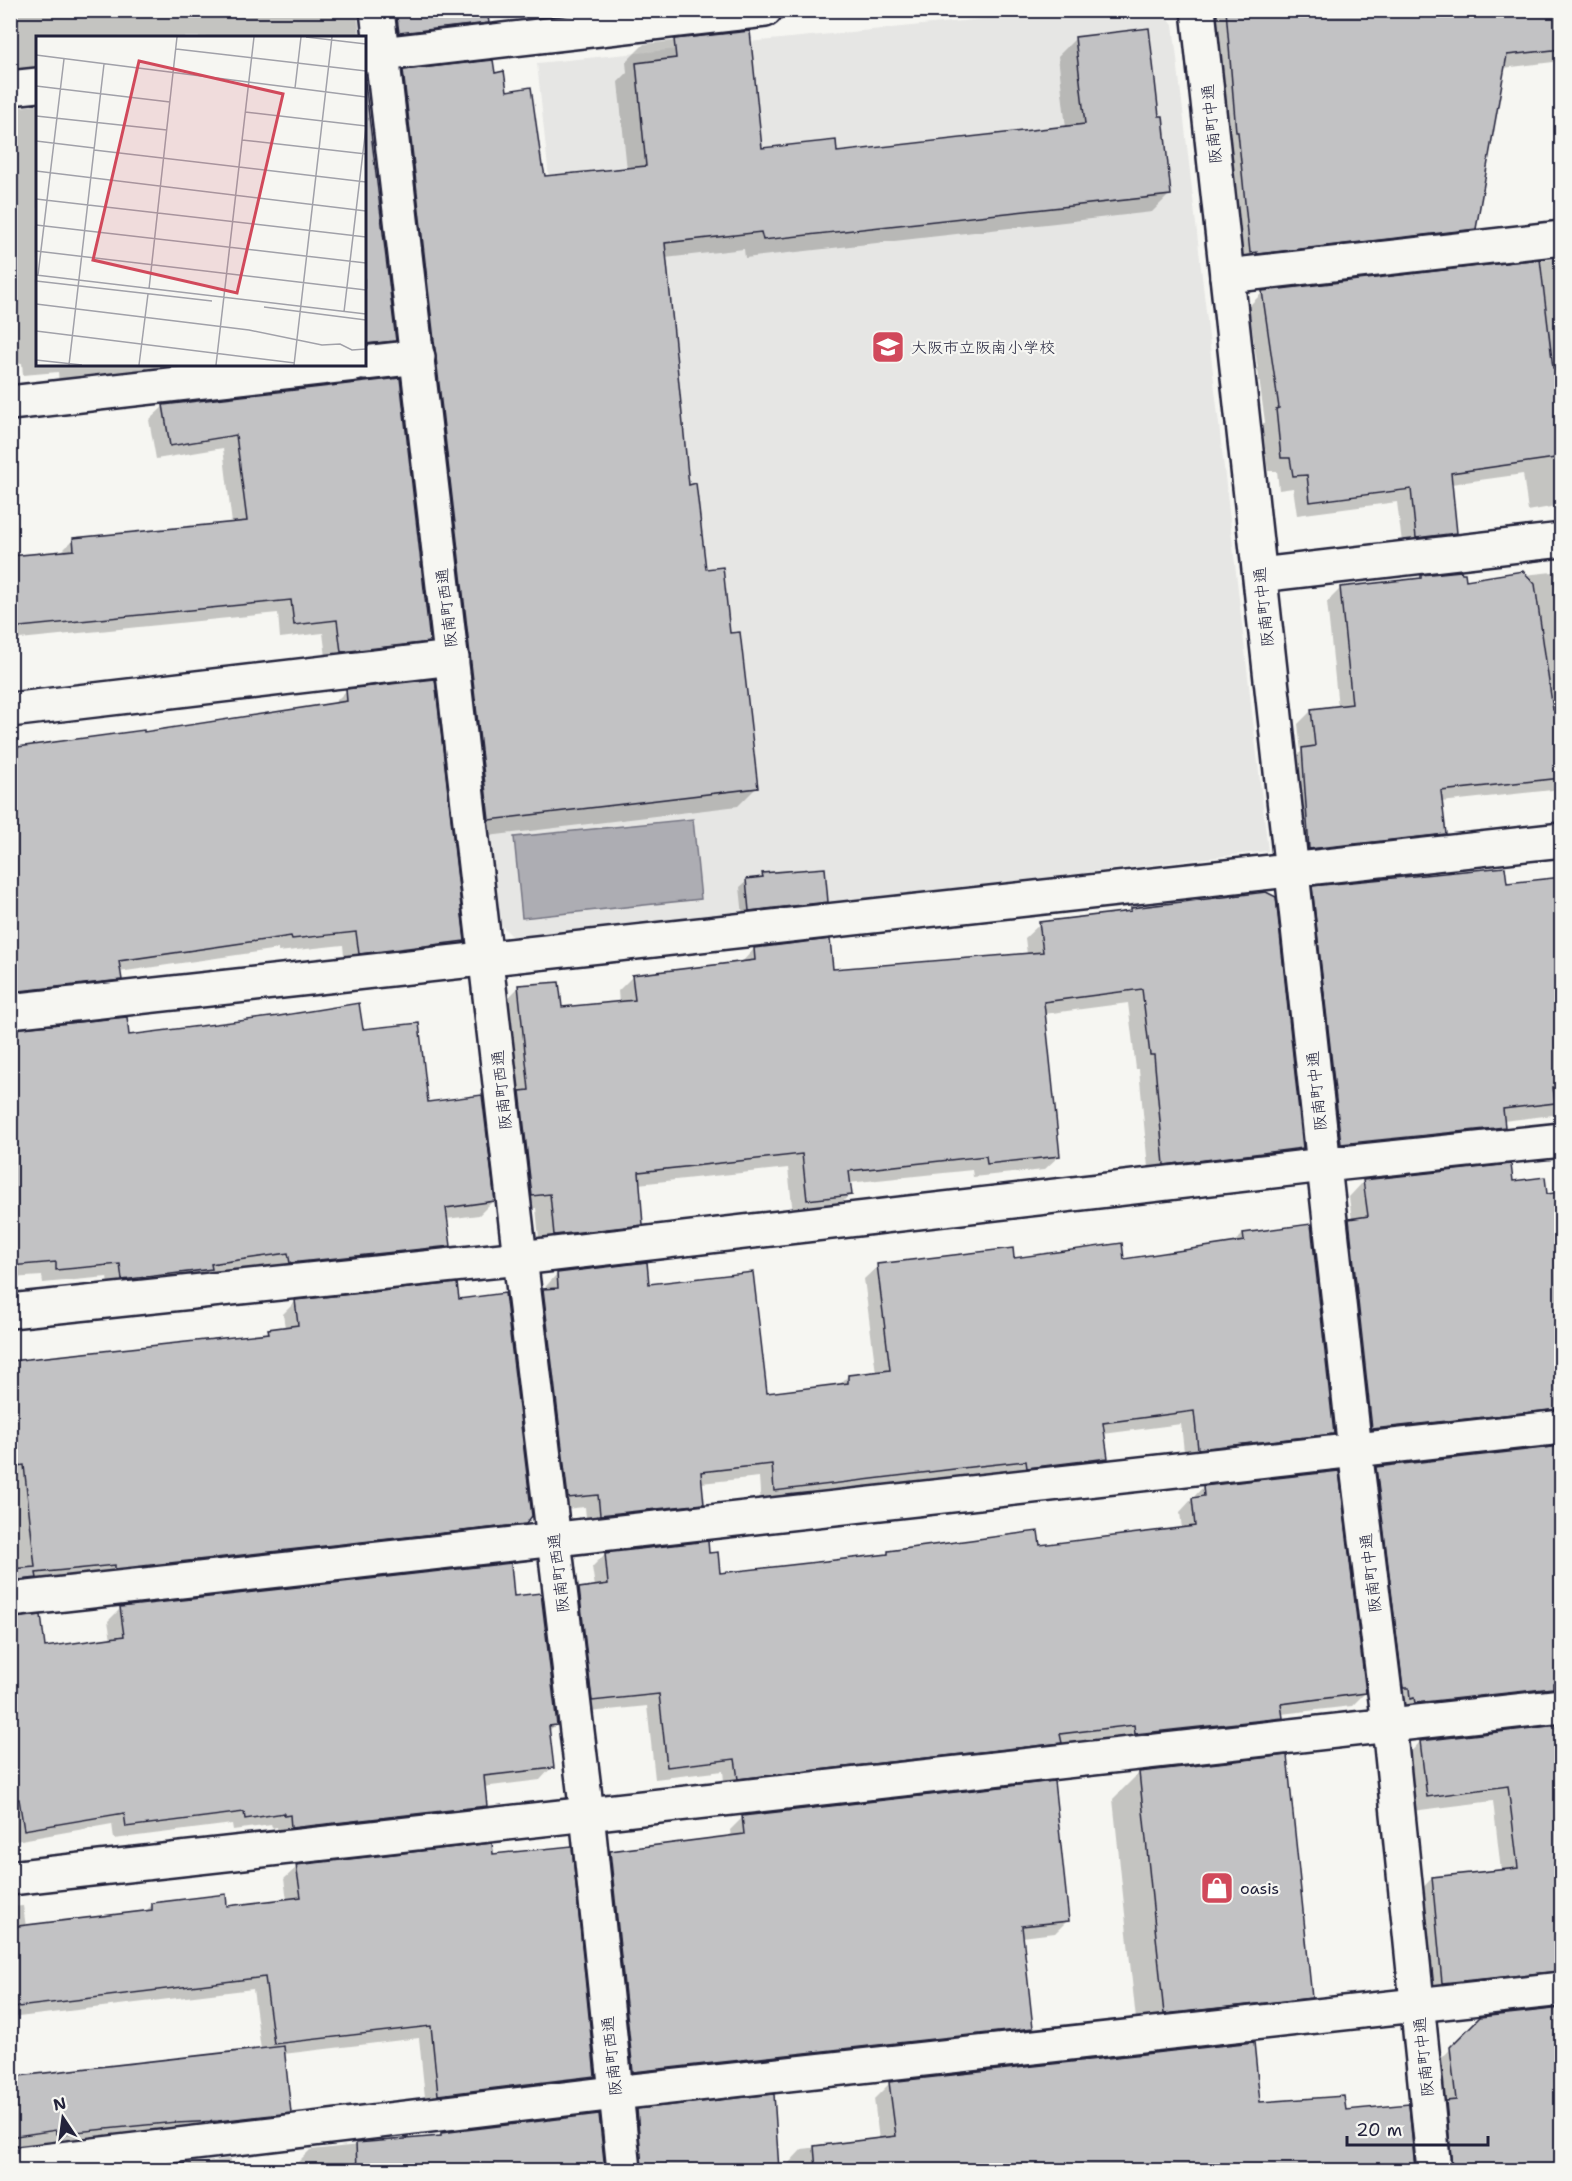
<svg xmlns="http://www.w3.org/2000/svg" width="1572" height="2181" font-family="'Shantell Sans','Klee One',sans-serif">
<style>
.built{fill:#e6e6e4}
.water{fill:#adadb3;stroke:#757583;stroke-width:1.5}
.shadow{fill:#0003}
.building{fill:#c2c2c4;stroke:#22223b;stroke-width:1.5}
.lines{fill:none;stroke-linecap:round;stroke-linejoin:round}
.street-casing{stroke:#22223b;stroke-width:38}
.street{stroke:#f6f6f2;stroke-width:33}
.labels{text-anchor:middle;stroke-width:4.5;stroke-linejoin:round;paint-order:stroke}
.street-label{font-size:16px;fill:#22223b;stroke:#f6f6f2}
.poi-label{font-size:16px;fill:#22223b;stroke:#f6f6f2;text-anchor:start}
.inset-road{fill:none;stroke:#a1a1a9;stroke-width:1.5}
.view{fill:#d1495b;fill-opacity:0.15;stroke:#d1495b;stroke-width:3}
.inset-edge{fill:none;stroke:#22223b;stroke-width:3}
</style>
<rect width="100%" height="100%" fill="#f6f6f2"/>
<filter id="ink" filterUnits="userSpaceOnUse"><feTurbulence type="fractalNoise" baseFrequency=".0167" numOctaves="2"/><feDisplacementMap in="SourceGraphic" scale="12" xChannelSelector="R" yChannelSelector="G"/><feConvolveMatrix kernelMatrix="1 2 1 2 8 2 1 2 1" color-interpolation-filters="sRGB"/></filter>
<g filter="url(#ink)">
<polygon class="built" points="1062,11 1162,11 1173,24 1268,851 517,941 497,921 469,646 596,630 537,63"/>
<polygon class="water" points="693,819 701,899 522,918 514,837"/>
<g class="shadow">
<polygon points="10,10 357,10 360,37 38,38 38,87 10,81"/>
<polygon points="375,10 486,10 487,22 473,36 385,46"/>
<polygon points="1211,10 1562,10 1562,61 1503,68 1474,228 1460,242 1237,266"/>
<polygon points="701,38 761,150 836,153 1066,128 1058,56 1076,38 1157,118 1170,194 1152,212 745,258 744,249 665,258 687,486 704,570 729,635 756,788 738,806 471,838 385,90 403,72 493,74 506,92 544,178 627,170 618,82 627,73 626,62 644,44"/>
<polygon points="364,79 394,340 380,354 364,356"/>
<polygon points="38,105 38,364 288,364 59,386 58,372 23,375 22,363 10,364 10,108"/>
<polygon points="1562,258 1562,505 1528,511 1523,474 1451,484 1456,533 1442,547 1403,551 1397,502 1297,515 1293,488 1279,490 1277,471 1268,471 1262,424 1265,422 1249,306 1263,292"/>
<polygon points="399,380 429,641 415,655 327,665 323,633 280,638 278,613 10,640 10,558 60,553 74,539 232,524 223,448 156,459 149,420 164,406"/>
<polygon points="1562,571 1562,789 1441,802 1444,833 1430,847 1295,862 1288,764 1301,752 1298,724 1312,710 1338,707 1327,602 1341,588 1418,580 1421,577 1465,581"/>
<polygon points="346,691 463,940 449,954 345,967 343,945 278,952 278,949 119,972 120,979 106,993 10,1004 10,750 143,734 332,705"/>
<polygon points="763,874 826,902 819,908 743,916 740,887 747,881 758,879"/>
<polygon points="1562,878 1562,1114 1503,1121 1504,1127 1490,1141 1327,1158 1299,902 1313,888 1505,884"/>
<polygon points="1132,910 1302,1148 1287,1162 1149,1179 1139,1069 1136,1069 1128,1003 1044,1014 1059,1156 1044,1170 973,1177 972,1170 849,1183 850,1194 836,1209 793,1214 788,1168 638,1184 642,1224 627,1239 540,1249 536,1208 518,1210 504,1002 519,987 561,1009 619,1003 618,991 633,976 741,963 754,949 831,971 1027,954 1025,938 1040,924 1129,913"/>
<polygon points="362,1030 427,1103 493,1201 479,1215 446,1219 450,1246 436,1260 276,1276 275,1266 109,1294 107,1277 43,1283 42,1276 10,1278 10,1031 128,1036"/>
<polygon points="1364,1181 1512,1183 1546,1195 1562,1193 1562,1417 1357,1444 1334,1236 1352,1220 1349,1197"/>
<polygon points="1243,1234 1333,1433 1319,1446 1185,1461 1181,1424 1103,1434 1107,1458 1093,1471 761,1504 759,1477 701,1483 702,1503 689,1517 587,1528 585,1507 555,1510 530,1304 557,1274 647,1286 766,1394 839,1385 848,1376 876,1373 864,1279 878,1266 1013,1260 1123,1260 1233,1244"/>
<polygon points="458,1300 525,1523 512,1536 10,1592 10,1363 264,1335 269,1330 285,1328 283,1314 295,1302"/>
<polygon points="1562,1447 1562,1710 1400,1718 1361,1484 1377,1468"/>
<polygon points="1203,1487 1365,1693 1352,1706 1281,1714 1281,1718 1268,1730 1122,1747 1121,1737 1057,1745 1047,1755 725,1791 723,1771 655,1779 647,1706 580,1713 566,1602 579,1589 595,1587 592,1567 605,1554 707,1555 718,1575 885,1555 888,1552 1039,1547 1182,1529 1180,1512"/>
<polygon points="512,1598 556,1724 548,1732 552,1767 540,1780 483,1787 486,1806 473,1818 279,1840 277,1827 272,1828 271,1825 233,1830 232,1824 114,1839 112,1824 10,1842 10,1620 43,1649 111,1640 108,1621 121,1608"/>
<polygon points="1562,1726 1562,1993 1427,1998 1417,1894 1432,1878 1501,1871 1493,1801 1412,1811 1405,1758 1420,1742"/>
<polygon points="1139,1773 1311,1997 1284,2023 1138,2039 1113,1799"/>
<polygon points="743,1817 1068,1920 1055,1933 1022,1937 1031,2028 1018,2040 620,2084 598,1865 610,1852 731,1838 730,1830"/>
<polygon points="492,1856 594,2076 581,2088 426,2107 419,2038 283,2054 290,2112 277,2125 10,2156 10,2078 261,2050 253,1989 10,2018 10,1907 23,1906 26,1927 145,1912 152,1905 226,1908 287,1900 284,1879 297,1867"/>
<polygon points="1562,2009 1562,2170 1436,2170 1436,2064 1481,2018"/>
<polygon points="890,2083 1259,2104 1344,2111 1407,2106 1414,2170 787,2170 787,2165 802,2149 879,2140 874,2099"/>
<polygon points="773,2096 778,2170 627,2170 623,2126 637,2111"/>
<polygon points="598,2115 604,2170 296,2170 296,2164 310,2150 438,2137 441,2134"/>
<polygon points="230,2159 231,2170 140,2170 141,2170"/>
</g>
<g class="building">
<polygon points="396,10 487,10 489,23 399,33"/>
<polygon points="1226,10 1562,10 1562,49 1507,55 1476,229 1257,254 1257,252 1250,253 1238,132 1236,132"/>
<polygon points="1149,28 1159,116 1163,116 1171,195 763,240 761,232 665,243 689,485 696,483 706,569 723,567 730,633 740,632 758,788 489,820 403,70 493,60 495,73 504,71 507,91 531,87 542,166 543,166 545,176 646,166 636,63 676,58 674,39 750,31 762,148 836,140 837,152 1085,124 1075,37"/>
<polygon points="364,74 396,341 364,344"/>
<polygon points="1540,259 1553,368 1562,367 1562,457 1451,473 1457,533 1416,538 1411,489 1310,502 1307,475 1293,476 1290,458 1281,458 1276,409 1279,408 1262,291"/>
<polygon points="400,378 430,642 341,652 337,620 294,625 291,600 10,628 10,556 74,550 73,538 247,521 236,435 170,446 163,405"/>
<polygon points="1461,571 1462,573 1465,573 1466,580 1523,571 1535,584 1553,710 1562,709 1562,778 1441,791 1446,834 1309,849 1302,748 1315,746 1311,709 1352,704 1340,587 1421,578 1421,575"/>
<polygon points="435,679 465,941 359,954 356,932 292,939 291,936 119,961 122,980 10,992 10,748 144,730 144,732 347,701 346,689"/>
<polygon points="1505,867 1507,883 1562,877 1562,1086 1553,1087 1555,1103 1503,1109 1505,1127 1341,1144 1312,886"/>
<polygon points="825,868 828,902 749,911 746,879 763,877 762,873"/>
<polygon points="1266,892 1276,897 1303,1148 1164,1165 1154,1055 1150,1055 1142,989 1044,1002 1060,1156 987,1164 986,1156 849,1171 852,1195 807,1200 802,1154 639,1172 643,1225 554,1235 550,1194 532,1196 520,1091 529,1090 518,985 559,982 562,1007 635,1000 632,975 755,960 754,948 830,939 833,969 1043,952 1039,922 1131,911 1131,908"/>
<polygon points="359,1003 363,1029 419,1023 428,1102 482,1095 495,1201 446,1208 451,1246 290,1263 288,1253 211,1264 212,1269 122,1280 120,1264 56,1270 56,1262 10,1266 10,1029 127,1017 129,1035 279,1016"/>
<polygon points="1511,1164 1513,1181 1545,1177 1547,1194 1562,1192 1562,1409 1372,1429 1349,1219 1368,1216 1363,1180"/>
<polygon points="1311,1224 1334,1434 1198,1449 1194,1411 1103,1423 1108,1458 1027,1468 1026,1461 971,1467 774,1491 772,1464 701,1472 704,1504 600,1515 598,1495 568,1498 543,1289 558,1288 557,1273 647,1262 649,1284 753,1272 767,1393 848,1383 848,1375 890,1370 877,1264 1013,1248 1014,1258 1122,1243 1124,1259 1244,1241 1243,1233"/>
<polygon points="457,1283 459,1299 505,1293 532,1516 526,1524 115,1569 115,1565 36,1573 37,1578 10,1581 10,1569 35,1567 24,1465 10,1467 10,1361 269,1333 268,1329 298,1325 295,1300"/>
<polygon points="1562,1446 1562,1682 1553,1683 1553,1688 1415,1703 1414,1698 1410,1699 1409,1688 1403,1688 1376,1467"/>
<polygon points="1339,1471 1366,1693 1281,1704 1283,1718 1135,1734 1134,1725 1060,1734 1062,1743 738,1779 735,1759 667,1767 659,1694 592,1701 579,1588 608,1584 605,1553 708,1541 709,1553 718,1552 720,1573 888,1554 888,1551 1038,1531 1040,1545 1195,1526 1192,1498 1204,1496 1203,1486"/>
<polygon points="511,1563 514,1596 541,1593 557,1725 549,1726 554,1768 484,1776 487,1806 291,1828 290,1815 284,1816 284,1813 245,1819 244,1812 126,1827 124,1813 24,1830 19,1799 10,1800 10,1618 41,1615 45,1647 124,1636 120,1607"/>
<polygon points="1558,1725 1562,1755 1562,1971 1442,1983 1432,1877 1518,1868 1508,1786 1427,1797 1420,1741"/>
<polygon points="1287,1755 1312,1998 1164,2014 1139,1772"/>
<polygon points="1054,1781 1069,1921 1022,1926 1033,2028 633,2072 610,1851 744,1834 742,1816"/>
<polygon points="492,1843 493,1854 572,1846 595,2076 438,2095 431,2026 274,2044 265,1977 10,2008 10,1927 152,1910 152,1903 226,1894 227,1906 301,1897 296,1865"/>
<polygon points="1562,2008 1562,2170 1452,2170 1446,2101 1456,2100 1450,2047 1480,2017"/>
<polygon points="1254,2042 1260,2102 1344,2096 1346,2110 1409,2104 1415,2170 816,2170 814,2146 896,2136 889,2082"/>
<polygon points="284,2046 291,2113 218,2121 176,2123 176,2122 56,2134 56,2130 10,2137 10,2077"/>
<polygon points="774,2094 779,2170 642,2170 637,2109"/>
<polygon points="599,2114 605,2170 357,2170 356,2143 441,2136 441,2133"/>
</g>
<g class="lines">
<defs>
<g id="street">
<polyline points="377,10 520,1258 587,1814 624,2170"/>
<polyline points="1198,10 1355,1450 1389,1725 1434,2170"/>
<polyline points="364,56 765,10"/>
<polyline points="10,88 38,85"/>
<polyline points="1227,276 1562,238"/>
<polyline points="364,363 418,357"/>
<polyline points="10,403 355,364"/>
<polyline points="1260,575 1562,540"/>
<polyline points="10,710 452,658"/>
<polyline points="10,1011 1562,840"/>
<polyline points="10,1311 520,1258 1324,1165 1562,1140"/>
<polyline points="10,1600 1562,1427"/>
<polyline points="10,1878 1562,1706"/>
<polyline points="10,2165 615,2093 1562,1989"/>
</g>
</defs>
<use href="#street" class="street-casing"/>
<use href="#street" class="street"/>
</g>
</g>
<defs>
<symbol id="school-square" viewBox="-11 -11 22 22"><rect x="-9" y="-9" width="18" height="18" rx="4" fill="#d1495b" stroke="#f6f6f2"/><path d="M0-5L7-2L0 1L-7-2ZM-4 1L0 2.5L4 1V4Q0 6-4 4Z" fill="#fff"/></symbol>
<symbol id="shop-square" viewBox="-11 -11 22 22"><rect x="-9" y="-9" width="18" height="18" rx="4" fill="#d1495b" stroke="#f6f6f2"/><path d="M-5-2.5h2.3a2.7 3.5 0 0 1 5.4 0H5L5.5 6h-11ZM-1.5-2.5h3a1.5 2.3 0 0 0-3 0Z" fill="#fff"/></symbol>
</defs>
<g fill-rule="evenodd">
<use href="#school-square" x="869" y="328" width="38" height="38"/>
<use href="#shop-square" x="1198" y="1869" width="38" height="38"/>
</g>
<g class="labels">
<g class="street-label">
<text transform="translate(1211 124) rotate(-96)" y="6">阪南町中通</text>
<text transform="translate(1263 607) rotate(-96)" y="6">阪南町中通</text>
<text transform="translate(446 608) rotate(-97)" y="6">阪南町西通</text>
<text transform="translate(501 1090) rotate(-96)" y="6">阪南町西通</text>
<text transform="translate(1316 1091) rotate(-96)" y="6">阪南町中通</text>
<text transform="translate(558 1573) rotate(-97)" y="6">阪南町西通</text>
<text transform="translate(1370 1573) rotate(-97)" y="6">阪南町中通</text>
<text transform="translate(611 2056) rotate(-96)" y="6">阪南町西通</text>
<text transform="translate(1423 2057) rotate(-96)" y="6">阪南町中通</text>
</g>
<g class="poi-label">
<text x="911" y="353">大阪市立阪南小学校</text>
<text x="1240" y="1894">oasis</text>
</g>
</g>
<g transform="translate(36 36)">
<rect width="330" height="330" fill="#f6f6f2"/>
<path class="inset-road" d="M 270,1 L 330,8M 140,13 L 330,35M 0,19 L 330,61M 0,50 L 134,66M 259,52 L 265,1M 209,76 L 330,90M 0,80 L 131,94M 206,104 L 330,118M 0,105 L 58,112M 58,114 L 330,146M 0,135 L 330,175M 0,163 L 330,201M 0,189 L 330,227M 0,215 L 330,254M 0,239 L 330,278M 2,239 L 28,23M 0,245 L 176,265M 113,253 L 141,1M 0,268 L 213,294 L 286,309 L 304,308 L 316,314 L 330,313M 228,271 L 330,284M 308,276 L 330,91M 0,295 L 259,327M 0,324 L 46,329M 33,329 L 68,28M 103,329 L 112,258M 180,329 L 218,1M 258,329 L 296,1"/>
<path class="view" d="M 103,25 L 247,58 L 201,257 L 57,224 Z"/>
<rect width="330" height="330" class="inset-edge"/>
</g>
<rect width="1572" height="2181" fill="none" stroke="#f6f6f2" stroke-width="36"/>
<rect x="18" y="18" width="1536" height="2145" fill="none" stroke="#22223b" stroke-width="2" filter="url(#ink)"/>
<g transform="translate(63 2118) rotate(347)" stroke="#f6f6f2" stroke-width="4.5" paint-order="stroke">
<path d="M0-4.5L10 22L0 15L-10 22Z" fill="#22223b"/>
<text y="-9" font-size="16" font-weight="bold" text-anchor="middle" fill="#22223b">N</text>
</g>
<path d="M1347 2136v9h141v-9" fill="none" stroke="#22223b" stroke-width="3"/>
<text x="1356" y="2136" font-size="18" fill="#22223b" stroke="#f6f6f2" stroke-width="4.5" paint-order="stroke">20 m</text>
</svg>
